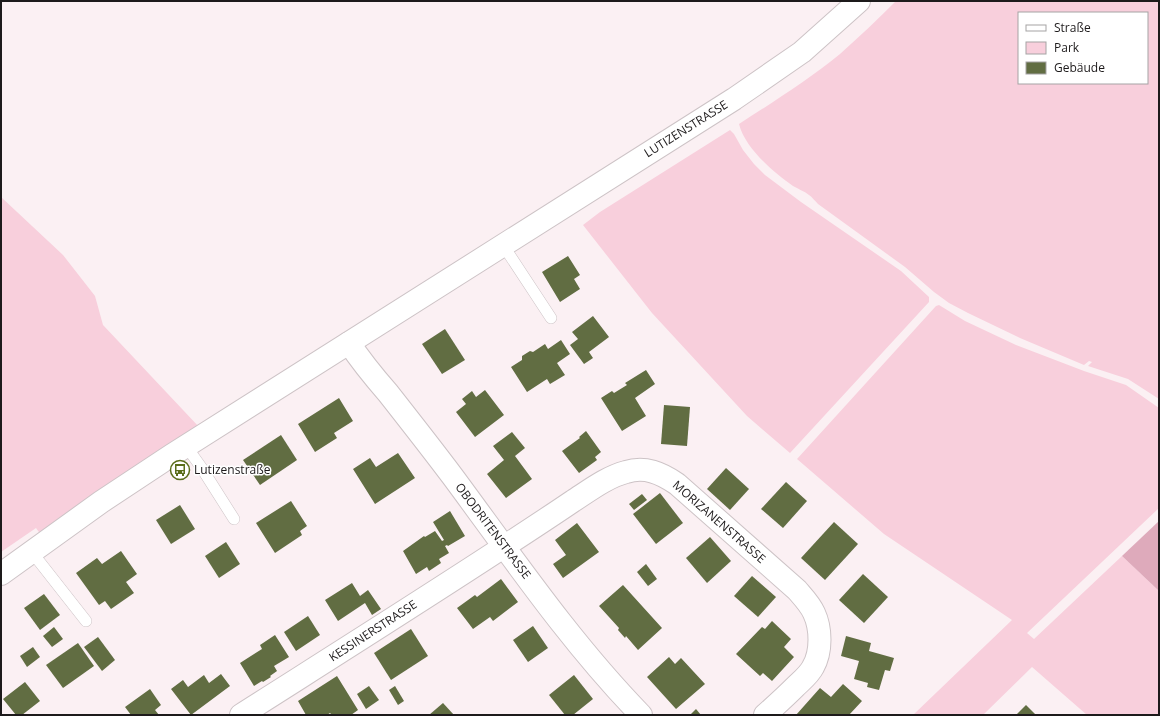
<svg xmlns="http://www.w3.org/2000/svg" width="1160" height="716" font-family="'Open Sans',sans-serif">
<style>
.green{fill:#f8cfdc;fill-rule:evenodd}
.forest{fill:#deaabb}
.building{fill:#616d42}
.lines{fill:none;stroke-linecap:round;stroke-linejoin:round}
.service-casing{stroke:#cdc3c6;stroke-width:12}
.minor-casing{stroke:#cdc3c6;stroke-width:24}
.service{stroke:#fff;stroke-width:11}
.minor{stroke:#fff;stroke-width:22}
.labels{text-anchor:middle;stroke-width:3;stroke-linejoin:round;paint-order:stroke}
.street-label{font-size:12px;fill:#1d1a1b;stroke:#fff}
.poi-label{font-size:12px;fill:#1d1a1b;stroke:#fff;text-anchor:start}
</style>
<rect width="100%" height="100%" fill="#fbf0f3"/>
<g class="green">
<path d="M 896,1 L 1159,1 L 1159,399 L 1128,379 L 1088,366 L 1092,362 L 1089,361 L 1084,365 L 1020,338 L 968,313 L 949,303 L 934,292 L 905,267 L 818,204 C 815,201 812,197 809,195 C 804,191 798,189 793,186 C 773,172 745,148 739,124 C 773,102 808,80 840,54 C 859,37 878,19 896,1 ZM 1019,13 L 1147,13 L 1147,83 L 1019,83 Z"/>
<polygon points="730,130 734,134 743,150 754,164 765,175 801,202 901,271 929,297 929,302 790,453 747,416 652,313 583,225 600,212"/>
<polygon points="1,197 63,255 95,296 103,325 199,427 41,535 36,528 1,552"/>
<polygon points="939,305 965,321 1016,345 1084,371 1126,385 1159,408 1159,508 1027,633 1034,639 1122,556 1159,591 1159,715 1087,715 1032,667 983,715 913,715 1012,620 884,534 797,459 936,306"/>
</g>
<polygon class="forest" points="1159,521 1159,591 1122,556"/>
<g class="building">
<polygon points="568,256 580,275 574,279 580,289 560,302 542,272"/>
<polygon points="593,316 609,337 589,352 593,358 584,364 570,345 578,339 572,332"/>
<polygon points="445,329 465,360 442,374 422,344"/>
<polygon points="561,340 570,354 557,363 565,375 550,384 547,379 527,392 511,367 522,360 522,356 530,351 533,352 545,344 548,349"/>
<polygon points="646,370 655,384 635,398 646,416 622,431 601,398 612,391 614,393 627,385 625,383"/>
<polygon points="485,390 504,415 475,437 456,412 466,404 462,399 472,391 476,397"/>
<polygon points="339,398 353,421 334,433 337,438 315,452 298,424"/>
<polygon points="664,405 690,407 687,446 661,444"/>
<polygon points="586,431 601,452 595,457 597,460 579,473 562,451 580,438 579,437"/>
<polygon points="512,432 525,448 515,456 532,479 506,498 487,474 504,460 493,446"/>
<polygon points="281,435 297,460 260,485 243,460"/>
<polygon points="398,453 415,478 375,504 353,469 370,458 376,467"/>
<polygon points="726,468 749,489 730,510 707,489"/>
<polygon points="786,482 807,501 783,528 761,509"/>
<polygon points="660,493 683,523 656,544 633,514"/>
<polygon points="642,494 647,500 634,510 629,504"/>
<polygon points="291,501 307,526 300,531 302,535 275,553 256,523"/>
<polygon points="180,505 195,529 171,544 156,520"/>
<polygon points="450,511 465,536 448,546 447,545 445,546 449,553 439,559 441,563 429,571 427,567 416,574 403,551 424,536 425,537 435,531 442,541 444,540 433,522"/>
<polygon points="834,522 858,544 825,580 801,558"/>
<polygon points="577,523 599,552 563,578 553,564 566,555 555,540"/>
<polygon points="710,537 731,561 707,583 686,558"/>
<polygon points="226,542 240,564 219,578 205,556"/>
<polygon points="121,551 137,574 126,582 134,593 111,609 105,601 99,605 76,573 97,558 102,564"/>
<polygon points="646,564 657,579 648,586 637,572"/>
<polygon points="863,574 888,597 864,623 839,600"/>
<polygon points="752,576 776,597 758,617 734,596"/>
<polygon points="501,579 518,602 493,621 490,617 473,629 457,608 475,595 477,597"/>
<polygon points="352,583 360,596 368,590 381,609 372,615 365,603 338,621 325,600"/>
<polygon points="623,585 662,628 638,650 626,636 625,638 618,630 619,628 599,606"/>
<polygon points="44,594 60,615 40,630 24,608"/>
<polygon points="308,616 320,635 296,651 284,632"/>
<polygon points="772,621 791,639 784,647 794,657 772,681 763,673 760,676 736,654 762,627 765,629"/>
<polygon points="533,626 548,648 528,662 513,640"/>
<polygon points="54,627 63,639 52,647 43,636"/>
<polygon points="411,629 428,656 391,680 374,653"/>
<polygon points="275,635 289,657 274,666 277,671 270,676 271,677 263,682 262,681 254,686 240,663 262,649 260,645"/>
<polygon points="846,636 871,643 869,651 894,658 890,671 885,670 879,690 867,687 868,683 854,679 859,661 841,656"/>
<polygon points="98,637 115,660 102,671 84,647"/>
<polygon points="78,643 94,666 63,688 46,665"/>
<polygon points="33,647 40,657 27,667 20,656"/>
<polygon points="669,657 675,664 681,658 705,684 676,709 647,677"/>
<polygon points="221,674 230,686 191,715 171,689 183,680 188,687 204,675 209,683"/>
<polygon points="574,675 593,699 573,715 565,715 549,695"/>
<polygon points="337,676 358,710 351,715 332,715 330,713 327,715 306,715 298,701"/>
<polygon points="25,682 40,701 22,715 16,715 3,699"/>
<polygon points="843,684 862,701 849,715 796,715 820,688 831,697"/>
<polygon points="369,686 379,700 366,709 357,694"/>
<polygon points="395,686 404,701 398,705 389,690"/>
<polygon points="150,689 161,705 155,710 159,715 131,715 125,707"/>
<polygon points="443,703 454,715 429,715"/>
<polygon points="1026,705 1036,715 1016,715"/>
<polygon points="696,709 701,715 690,715"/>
</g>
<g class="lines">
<defs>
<g id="service">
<polyline points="503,245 551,318"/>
<polyline points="186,446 201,467 234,519"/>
<polyline points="31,551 86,621"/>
</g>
<g id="minor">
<path d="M 349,343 C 361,361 374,377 388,393 C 410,421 432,449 453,477 C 513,558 570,642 641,715"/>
<polyline points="1,574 101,502 172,455 734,99 802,52 859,1"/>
<path d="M 241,715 C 329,659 418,603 505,546 C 528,531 551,516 573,501 C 590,490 607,477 626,472 C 645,466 661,473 677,484 L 797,590 C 803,597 810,604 814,613 C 821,628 822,651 813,667 C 809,675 801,681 795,687 C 785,697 775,706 765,715"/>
</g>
</defs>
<use href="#service" class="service-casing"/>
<use href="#minor" class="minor-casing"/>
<use href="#service" class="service"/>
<use href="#minor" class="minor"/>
</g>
<defs>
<symbol id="bus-ring" viewBox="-11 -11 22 22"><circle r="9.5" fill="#fff" stroke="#5b6e1c" stroke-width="1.5"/><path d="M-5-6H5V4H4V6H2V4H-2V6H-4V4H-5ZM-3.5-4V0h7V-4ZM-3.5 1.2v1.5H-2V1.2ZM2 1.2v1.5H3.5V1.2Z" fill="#5b6e1c"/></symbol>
</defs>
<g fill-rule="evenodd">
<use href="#bus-ring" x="169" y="459" width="22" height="22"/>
</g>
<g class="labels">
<g class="street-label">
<text transform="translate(686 129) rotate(-32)" y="4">LUTIZENSTRASSE</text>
<text transform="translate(719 522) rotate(41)" y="4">MORIZANENSTRASSE</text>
<text transform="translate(493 531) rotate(53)" y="4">OBODRITENSTRASSE</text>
<text transform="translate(373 631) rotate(-33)" y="4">KESSINERSTRASSE</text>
</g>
<g class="poi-label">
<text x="194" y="474">Lutizenstraße</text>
</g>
</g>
<rect width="1160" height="716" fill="none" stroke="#1d1a1b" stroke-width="4"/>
<rect x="1018" y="12" width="130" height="72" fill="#ffffff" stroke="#a5a3a4"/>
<rect x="1026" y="25" width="20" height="6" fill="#ffffff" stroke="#a5a3a4"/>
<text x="1054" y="32" font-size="12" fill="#1d1a1b">Straße</text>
<rect x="1026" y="42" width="20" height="12" fill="#f8cfdc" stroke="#a5a3a4"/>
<text x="1054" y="52" font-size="12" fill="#1d1a1b">Park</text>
<rect x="1026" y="62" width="20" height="12" fill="#616d42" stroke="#a5a3a4"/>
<text x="1054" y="72" font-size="12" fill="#1d1a1b">Gebäude</text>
</svg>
